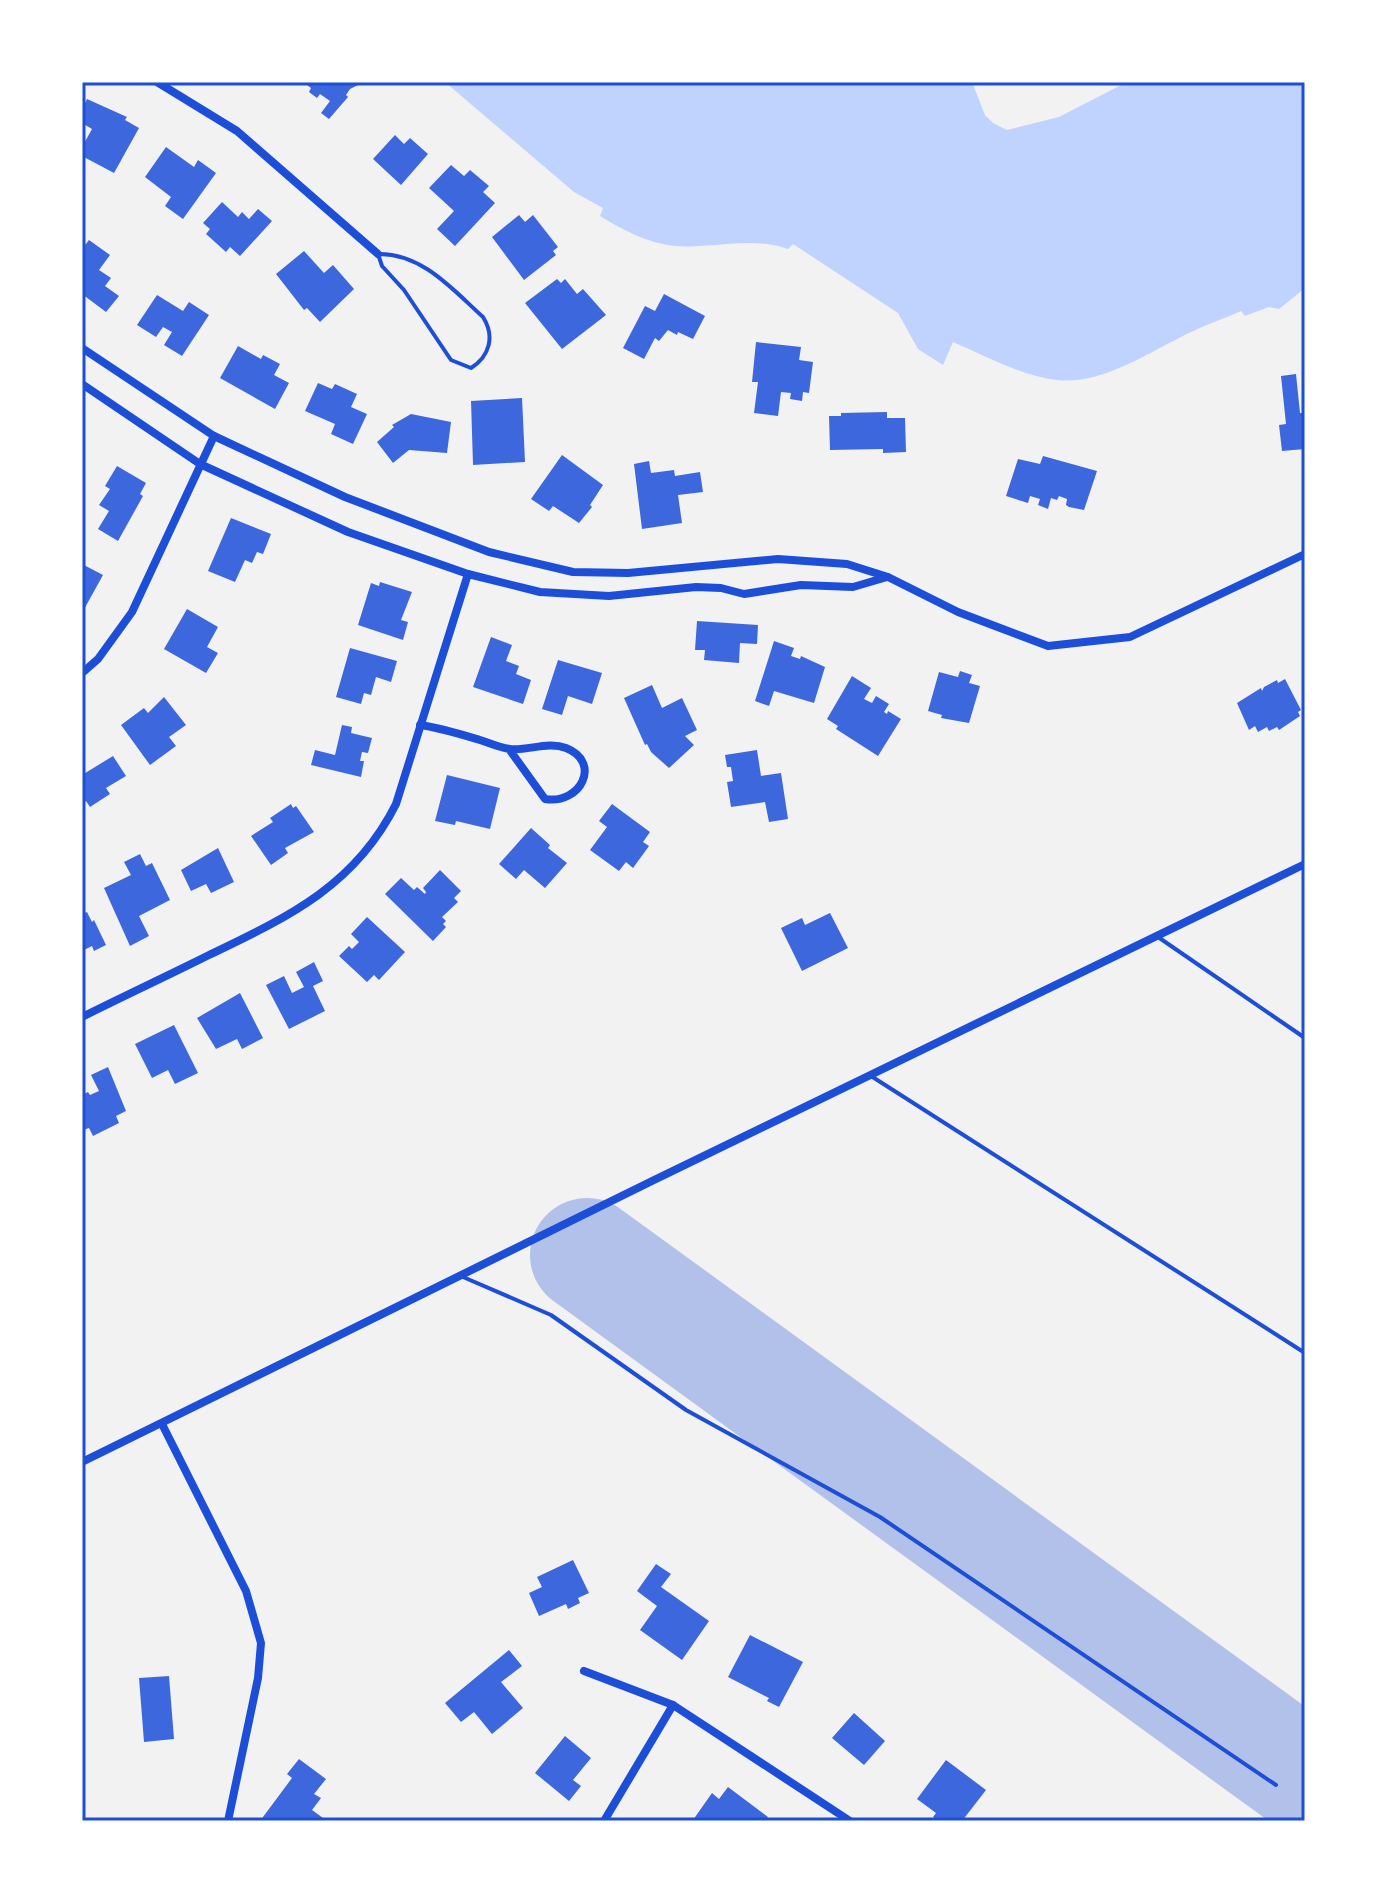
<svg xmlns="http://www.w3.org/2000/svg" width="1387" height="1903" font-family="Poppins,sans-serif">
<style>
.water{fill:#bfd3fe}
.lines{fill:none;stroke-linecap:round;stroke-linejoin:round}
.runway{stroke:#b2c1ea;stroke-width:114}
.building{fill:#3d67dc}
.service{stroke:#1d4ed8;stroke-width:4}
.minor{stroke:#1d4ed8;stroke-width:8}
.neatline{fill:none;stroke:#1d4ed8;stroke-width:3}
</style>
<rect width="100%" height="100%" fill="#f2f2f2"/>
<path class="water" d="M 445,82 L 972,82 L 985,115 L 993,123 L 1007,130 L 1059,117 L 1127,82 L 1305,82 L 1305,278 L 1302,280 L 1305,288 L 1279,309 L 1269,307 L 1245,316 L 1241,311 C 1221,320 1199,327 1179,338 C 1143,356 1099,385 1057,380 C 1021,376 986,356 953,342 L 943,365 L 918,349 L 898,313 L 793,244 L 788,249 C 753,236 712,249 675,246 C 647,243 623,230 600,216 L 603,208 L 574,192 Z"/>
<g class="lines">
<polyline class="runway" points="587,1255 1305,1777"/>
</g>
<g class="building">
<polygon points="303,82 358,82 358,85 350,89 346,95 348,97 329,119 321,113 330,101 320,94 317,98 309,92 311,88"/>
<polygon points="87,99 127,117 125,120 139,128 114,173 82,156 82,147 92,129 82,123 82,109"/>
<polygon points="395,135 404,144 410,138 428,154 401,185 373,159"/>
<polygon points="166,147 194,167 198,160 216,173 183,219 165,206 171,197 145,177"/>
<polygon points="451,165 464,176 470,170 489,186 483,192 495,203 455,246 437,229 454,211 429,188"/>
<polygon points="222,202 238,217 242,212 249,219 258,209 272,221 240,256 230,247 226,252 206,234 210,229 203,223"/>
<polygon points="519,215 525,222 533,215 558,247 553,251 556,255 524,280 492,237"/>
<polygon points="89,240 110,255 99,270 111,278 105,286 119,296 106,312 82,294 82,249"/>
<polygon points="304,251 324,273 333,265 354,289 320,322 307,308 304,310 276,274"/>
<polygon points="557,279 561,283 565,279 577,294 583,289 606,315 562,349 525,303"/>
<polygon points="664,294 705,316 693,339 678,332 677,335 668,330 659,341 655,338 644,359 623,348 645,306 655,311"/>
<polygon points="157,295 183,311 189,302 209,315 182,356 164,345 172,332 163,327 156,337 137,325"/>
<polygon points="756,342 801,347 799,360 813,362 809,393 803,392 802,401 790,399 791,393 781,392 778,416 754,413 758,382 752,382"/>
<polygon points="238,346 261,359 263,355 280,364 274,375 289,383 275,409 220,378"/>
<polygon points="1296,374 1300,413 1305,413 1305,449 1282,451 1279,425 1286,424 1281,376"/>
<polygon points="318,383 332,389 335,384 357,394 351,407 367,414 353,444 331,434 335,424 305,411"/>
<polygon points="522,398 525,462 473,465 471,401"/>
<polygon points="887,412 887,418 905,418 906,452 883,453 883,449 830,450 829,416 841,416 841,413"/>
<polygon points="411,414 451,422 447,453 409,450 393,463 377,442 394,427 392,425"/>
<polygon points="562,455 603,485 590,505 592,507 579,523 553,506 549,511 531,499"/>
<polygon points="1043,456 1097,471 1084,510 1069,507 1066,505 1067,499 1059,496 1057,500 1051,498 1048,509 1038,505 1040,499 1030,496 1028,503 1006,496 1018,459 1040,464"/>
<polygon points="649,461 651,473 674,470 675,476 700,472 703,492 678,495 682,523 642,529 634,464"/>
<polygon points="117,466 146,483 140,494 143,496 118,541 98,529 109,511 99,505 110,489 105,486"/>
<polygon points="231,518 271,534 263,554 257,552 252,563 245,560 235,582 208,571"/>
<polygon points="82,564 103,575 82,613"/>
<polygon points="380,582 412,592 401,620 408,622 403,640 358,625 371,583 379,586"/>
<polygon points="187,609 218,627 207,647 218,653 206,673 164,649"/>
<polygon points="697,621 758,625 757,644 740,643 739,663 704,660 705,650 695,650"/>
<polygon points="491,637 512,645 506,661 519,666 516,674 531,680 523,704 473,687"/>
<polygon points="774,641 794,648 791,656 800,659 801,656 825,667 814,703 774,691 769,706 755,701"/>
<polygon points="350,648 397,661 391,682 376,677 371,695 364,693 361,704 336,697"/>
<polygon points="558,660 602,673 592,704 568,696 562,715 542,709"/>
<polygon points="960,671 972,675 969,683 980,686 969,723 941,718 942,715 928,711 939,672 958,677"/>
<polygon points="852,676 871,688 864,699 872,703 876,696 889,704 884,712 887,714 888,711 901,719 878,756 836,729 838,726 827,719"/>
<polygon points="1285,679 1301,710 1298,712 1300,716 1279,730 1277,727 1269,731 1267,727 1258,732 1255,726 1249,730 1237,703 1261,688 1262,691 1264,687 1277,680 1278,683"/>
<polygon points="652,685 662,708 682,698 697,730 685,736 694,745 669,768 651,752 647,744 645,745 624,698"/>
<polygon points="164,697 186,725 169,737 176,746 150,765 121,725 144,708 148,713"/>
<polygon points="342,725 352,727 351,733 372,738 368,753 362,752 360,761 364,761 361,777 311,765 315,750 335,755"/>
<polygon points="757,750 761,776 781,773 788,819 769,822 765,802 731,807 727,782 733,781 731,767 727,767 725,755"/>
<polygon points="113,756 126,776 106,788 110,794 90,807 86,801 82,804 82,775"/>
<polygon points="447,775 500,788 490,829 456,821 455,825 435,821"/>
<polygon points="291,804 293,808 296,806 314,832 285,848 288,853 271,865 251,836 273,822 270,818"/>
<polygon points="612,804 650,832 643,842 649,846 633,868 626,862 619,871 590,850 607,827 599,821"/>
<polygon points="531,828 550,845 548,848 567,863 545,888 524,870 516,879 499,864"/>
<polygon points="218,848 234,882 211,893 206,884 191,891 181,870"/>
<polygon points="140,854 146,866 152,863 170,900 139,916 149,936 130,946 104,888 131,875 124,862"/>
<polygon points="440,870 461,891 454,898 458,902 442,917 446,921 443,924 446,927 433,941 385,894 401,878 414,890 417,887 425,894 426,892 423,888"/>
<polygon points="87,912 92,922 94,920 106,945 94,951 92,946 82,951 82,914"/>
<polygon points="830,913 848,948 802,971 781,928 802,918 805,925"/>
<polygon points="367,917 405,952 379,980 374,975 367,982 339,956 349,946 352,949 359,942 351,934"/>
<polygon points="314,962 323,981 313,986 325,1011 289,1029 266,985 284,976 292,993 304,987 296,972"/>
<polygon points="240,993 263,1038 242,1049 237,1039 216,1049 197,1018"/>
<polygon points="174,1025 198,1073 175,1084 168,1070 152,1078 135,1044"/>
<polygon points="108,1067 126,1111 116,1116 119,1123 93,1136 89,1128 83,1130 82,1127 82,1095 88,1092 90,1095 99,1091 91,1075"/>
<polygon points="573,1560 589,1593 578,1598 580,1603 568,1609 566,1604 539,1616 529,1593 542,1587 537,1577"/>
<polygon points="656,1564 671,1574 661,1587 709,1621 682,1660 640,1630 657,1606 637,1591"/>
<polygon points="750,1635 803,1662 779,1707 767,1701 769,1698 728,1677"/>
<polygon points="509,1650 522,1666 501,1682 523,1708 492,1734 474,1712 461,1722 445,1703"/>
<polygon points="169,1676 174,1739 144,1742 139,1678"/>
<polygon points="854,1713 885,1741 864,1765 832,1738"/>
<polygon points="565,1736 591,1758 573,1780 581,1786 569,1801 535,1773"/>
<polygon points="299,1759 326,1779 314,1794 321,1798 312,1810 323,1818 321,1821 260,1821 292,1778 287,1774"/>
<polygon points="946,1760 986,1790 962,1821 939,1821 933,1817 936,1813 917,1799"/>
<polygon points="728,1787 768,1817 765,1821 693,1820 712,1793 719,1799"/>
</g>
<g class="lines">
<g class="service">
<path d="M 378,254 C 422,253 453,290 483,317 C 495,336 490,356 471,368 L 451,360 L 404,290 L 382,266 Z"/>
<polyline points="1158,937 1305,1038"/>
<polyline points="871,1076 1305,1353"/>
<polyline points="463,1277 551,1315 686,1410 880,1517 1276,1785"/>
</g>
<g class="minor">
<polyline points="157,82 237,131 378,254"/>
<polyline points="82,348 214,436 345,497 489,552 573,572 628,573 778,559 847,564 888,577 958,612 1048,646 1130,637 1305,554"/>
<polyline points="82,384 200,464 348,532 468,574 540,592 609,596 696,587 721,588 744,594 801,585 853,587 887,577"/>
<polyline points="82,673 98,659 132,612 214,436"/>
<path d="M 420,725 C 441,728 460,734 480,740 C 489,743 500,748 510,749 C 528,751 548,741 566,748 C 602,762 581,805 545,799 L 509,749"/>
<path d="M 82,1017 C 124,996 167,976 209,955 C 288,917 355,886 396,804 L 468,574"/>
<polyline points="162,1424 246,1591 261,1643 258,1678 228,1821"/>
<polyline points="82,1462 652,1181 1305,864"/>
<polyline points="584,1671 673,1705 850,1821"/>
<polyline points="604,1821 673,1705"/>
</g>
</g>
<rect width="1387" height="1903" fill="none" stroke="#ffffff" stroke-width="168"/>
<rect x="84" y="84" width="1219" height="1735" class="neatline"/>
</svg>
